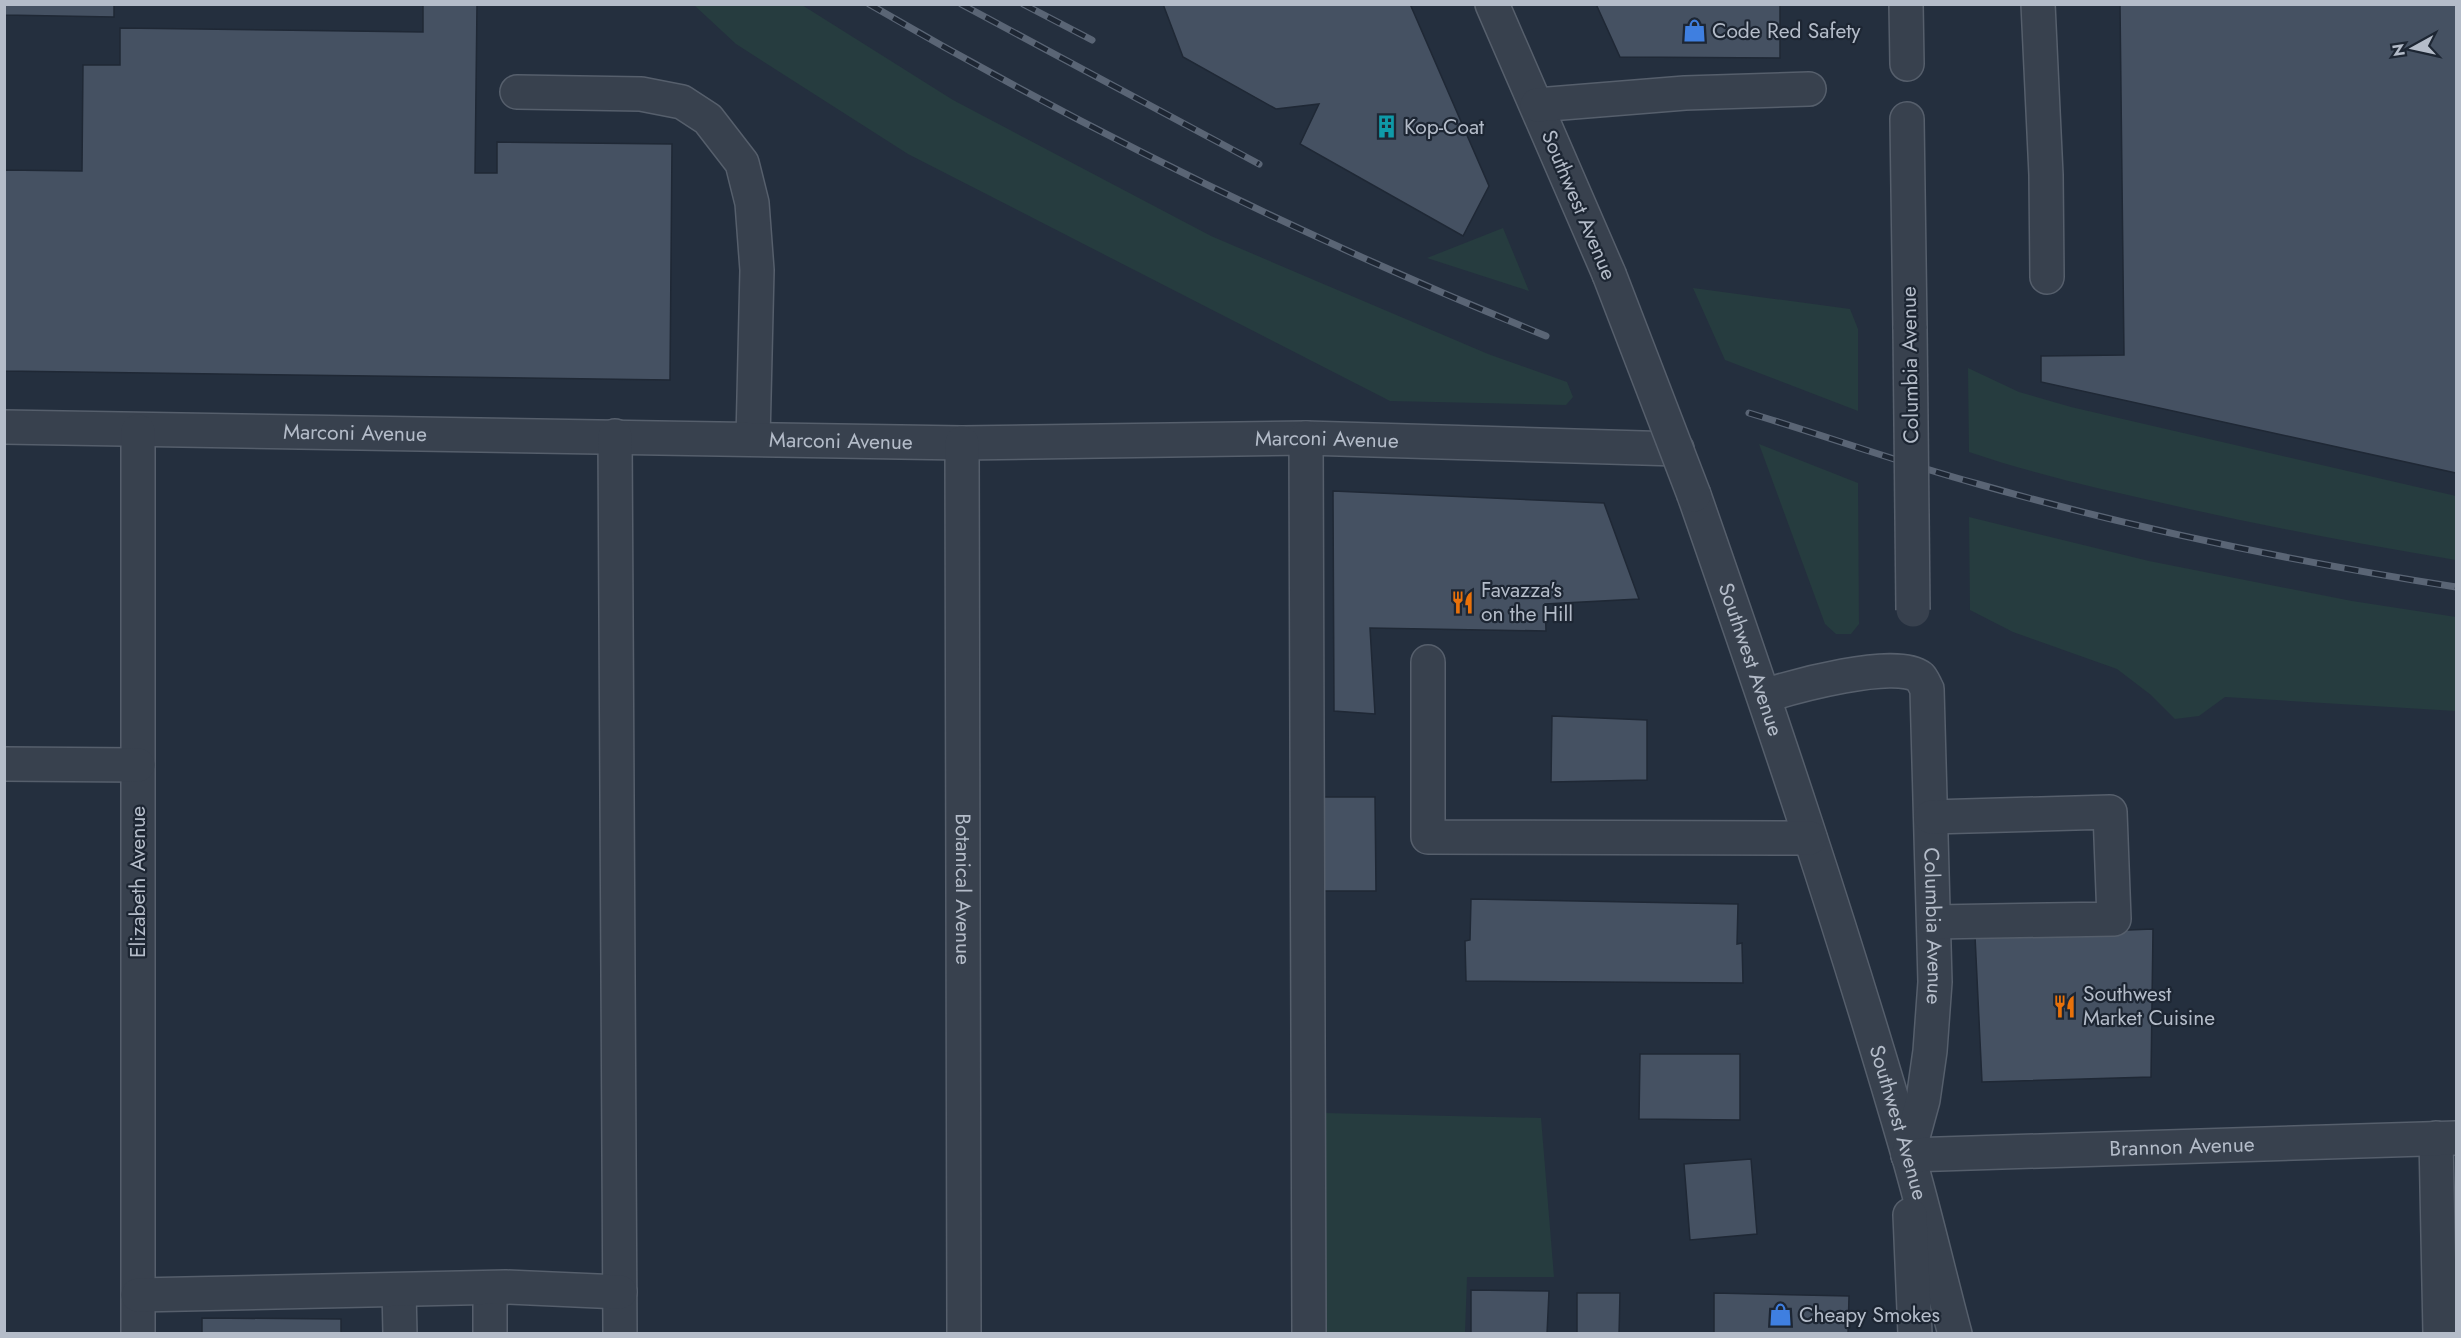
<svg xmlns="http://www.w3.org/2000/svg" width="2461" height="1338" font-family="Jost,sans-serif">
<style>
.green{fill:#263c3f}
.building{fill:#455162;stroke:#1f2835;stroke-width:1.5}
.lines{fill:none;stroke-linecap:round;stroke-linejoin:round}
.minor-casing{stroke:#565f6c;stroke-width:36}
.minor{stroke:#38414e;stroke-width:33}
.rail-casing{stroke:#5a6575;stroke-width:7}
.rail{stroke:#1d2633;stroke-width:4.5;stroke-dasharray:14;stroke-linecap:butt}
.minor-bridge-casing{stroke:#565f6c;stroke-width:36;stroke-linecap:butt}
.minor-bridge{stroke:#38414e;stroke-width:33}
.labels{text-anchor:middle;stroke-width:4.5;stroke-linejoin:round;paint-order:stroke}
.poi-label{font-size:21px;fill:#b4bcc9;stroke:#1d2633;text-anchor:start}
.street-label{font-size:21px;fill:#b4bcc9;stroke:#1d2633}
</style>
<rect width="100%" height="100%" fill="#242f3e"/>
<g class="green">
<polygon points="694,5 802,5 953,100 1211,236 1488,354 1567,382 1573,397 1566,405 1390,401 908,154 736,44"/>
<polygon points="1503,228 1529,291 1427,258"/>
<polygon points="1693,288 1850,309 1858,329 1858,411 1725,360"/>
<path d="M 1968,368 L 2019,392 L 2071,407 L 2456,496 L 2456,560 C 2359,544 2263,526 2167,504 C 2100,489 2034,474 1969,452 Z"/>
<polygon points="1759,444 1858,483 1859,624 1851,634 1836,634 1825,624"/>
<polygon points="1969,517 2149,561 2352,601 2456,617 2456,711 2225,697 2199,716 2175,719 2151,695 2117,669 2013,632 1970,610"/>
<polygon points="1324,1113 1541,1118 1554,1277 1467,1277 1465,1333 1324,1333"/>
</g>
<g class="building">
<polygon points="4,4 114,4 114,17 4,15"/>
<polygon points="423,4 477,4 475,173 497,173 497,142 672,144 670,380 4,371 4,170 82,171 83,65 120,65 120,28 423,32"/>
<polygon points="1163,4 1410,4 1489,186 1463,236 1300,144 1319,104 1276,109 1183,57"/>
<polygon points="1596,4 1780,4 1780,58 1620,57"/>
<polygon points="2120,4 2456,4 2456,473 2041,382 2041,356 2124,355"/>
<polygon points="1333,491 1604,503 1639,599 1545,604 1546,631 1370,628 1375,714 1334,711"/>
<polygon points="1552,716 1647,720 1647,780 1551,782"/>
<polygon points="1323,797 1375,797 1376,891 1324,891"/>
<polygon points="1471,899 1738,904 1737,944 1742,943 1743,983 1466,981 1465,941 1470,940"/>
<polygon points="2153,929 2151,1077 1982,1082 1975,936"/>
<polygon points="1640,1054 1740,1054 1740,1120 1639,1119"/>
<polygon points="1751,1159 1757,1234 1690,1240 1684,1164"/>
<polygon points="1471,1290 1549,1291 1547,1334 1471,1334"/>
<polygon points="1577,1293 1620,1293 1619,1334 1577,1334"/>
<polygon points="1714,1293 1849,1296 1848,1334 1714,1334"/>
<polygon points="202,1318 341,1319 341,1334 202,1334"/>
</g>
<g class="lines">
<defs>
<g id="minor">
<polyline points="1492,4 1609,274"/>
<polyline points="1906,4 1907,64"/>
<polyline points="2038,4 2046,175 2047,277"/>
<polyline points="517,92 641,94 682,102 708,119 742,163 752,203 757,270 753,439"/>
<polyline points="1537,105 1685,93 1809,89"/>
<polyline points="1907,119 1910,329"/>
<path id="s1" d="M 4,427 L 962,443 L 1306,438 L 1677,449"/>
<polyline points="138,431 138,1334"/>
<polyline points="615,436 620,1334"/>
<polyline points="1306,438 1309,1334"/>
<path id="s2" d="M 962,443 L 964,1334"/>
<path id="s3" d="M 1694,495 C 1770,713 1844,932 1908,1154 C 1925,1213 1939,1274 1955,1334"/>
<polyline points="1428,662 1428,837 1810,838"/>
<path id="s4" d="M 1764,696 C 1792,687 1896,658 1920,677 C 1923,680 1925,686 1927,689 L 1935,982 L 1930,1051 L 1923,1100 L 1908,1155"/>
<polyline points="4,764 138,765"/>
<polyline points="1931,817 2110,812 2114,919 1935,922"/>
<polyline points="2436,1138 2440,1334"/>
<path id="s5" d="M 1908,1155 L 2456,1138"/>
<polyline points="1910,1215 1915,1334"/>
<polyline points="490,1288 490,1334"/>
<polyline points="399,1290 400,1334"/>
<polyline points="138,1295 506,1287 620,1292"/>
</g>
</defs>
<use href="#minor" class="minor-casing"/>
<use href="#minor" class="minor"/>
<defs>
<g id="rail">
<path d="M 869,4 C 1087,131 1312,241 1546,336"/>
<polyline points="961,4 1259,164"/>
<polyline points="1023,4 1092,40"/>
<path d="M 1749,413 C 1826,436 1901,463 1978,484 C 2135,529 2296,562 2456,587"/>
</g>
</defs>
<use href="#rail" class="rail-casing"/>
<use href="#rail" class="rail"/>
<defs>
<g id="minor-bridge">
<polyline points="1609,274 1694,495"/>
<polyline points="1910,329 1913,610"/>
</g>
</defs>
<use href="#minor-bridge" class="minor-bridge-casing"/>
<use href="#minor-bridge" class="minor-bridge"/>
</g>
<defs>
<symbol id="shop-bare" viewBox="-9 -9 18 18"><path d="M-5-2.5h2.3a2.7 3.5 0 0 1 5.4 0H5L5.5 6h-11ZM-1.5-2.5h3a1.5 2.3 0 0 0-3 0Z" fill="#3f7fe0" stroke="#1d2633" stroke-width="2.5" paint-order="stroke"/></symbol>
<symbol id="building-bare" viewBox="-9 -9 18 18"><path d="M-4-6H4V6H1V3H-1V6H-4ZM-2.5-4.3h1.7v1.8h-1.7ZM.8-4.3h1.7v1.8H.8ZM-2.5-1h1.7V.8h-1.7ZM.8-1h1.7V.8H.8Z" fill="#0f9aa8" stroke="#1d2633" stroke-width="2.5" paint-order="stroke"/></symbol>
<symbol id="restaurant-bare" viewBox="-9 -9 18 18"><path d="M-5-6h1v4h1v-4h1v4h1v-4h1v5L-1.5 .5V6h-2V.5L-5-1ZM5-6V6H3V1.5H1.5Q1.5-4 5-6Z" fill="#e8710a" stroke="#1d2633" stroke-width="2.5" paint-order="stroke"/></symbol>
</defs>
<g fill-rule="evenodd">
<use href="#shop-bare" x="1678" y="14" width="33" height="33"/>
<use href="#building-bare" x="1370" y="110" width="33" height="33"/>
<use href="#restaurant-bare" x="1446" y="586" width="33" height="33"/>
<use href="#restaurant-bare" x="2048" y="990" width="33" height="33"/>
<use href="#shop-bare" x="1764" y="1298" width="33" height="33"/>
</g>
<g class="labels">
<g class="poi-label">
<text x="1712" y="38">Code Red Safety</text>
<text x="1404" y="134">Kop-Coat</text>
<text x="1481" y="597">Favazza's<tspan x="1481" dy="24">on the Hill</tspan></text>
<text x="2083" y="1001">Southwest<tspan x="2083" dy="24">Market Cuisine</tspan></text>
<text x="1799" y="1322">Cheapy Smokes</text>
</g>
<g class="street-label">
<text transform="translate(1579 205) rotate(67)" y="7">Southwest Avenue</text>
<text transform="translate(1910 365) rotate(-91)" y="7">Columbia Avenue</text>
<text dy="7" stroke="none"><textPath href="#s1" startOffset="351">Marconi Avenue</textPath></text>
<text dy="7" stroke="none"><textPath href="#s1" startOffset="837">Marconi Avenue</textPath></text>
<text dy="7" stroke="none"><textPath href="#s1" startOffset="1323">Marconi Avenue</textPath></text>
<text dy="7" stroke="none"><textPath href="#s3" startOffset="174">Southwest Avenue</textPath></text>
<text transform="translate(138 882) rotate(-90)" y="7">Elizabeth Avenue</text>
<text dy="7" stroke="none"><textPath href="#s2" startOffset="446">Botanical Avenue</textPath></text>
<text dy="7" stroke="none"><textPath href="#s4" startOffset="411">Columbia Avenue</textPath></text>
<text dy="7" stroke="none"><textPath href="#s3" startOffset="660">Southwest Avenue</textPath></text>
<text dy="7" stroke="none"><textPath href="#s5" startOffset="274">Brannon Avenue</textPath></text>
</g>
</g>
<rect width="2461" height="1338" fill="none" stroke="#b4bcc9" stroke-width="12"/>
<g transform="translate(2413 48) rotate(262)" stroke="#1d2633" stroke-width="4.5" paint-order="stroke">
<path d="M0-4.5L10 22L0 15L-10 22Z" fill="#b4bcc9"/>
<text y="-9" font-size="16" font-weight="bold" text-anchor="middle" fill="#b4bcc9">N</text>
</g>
</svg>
